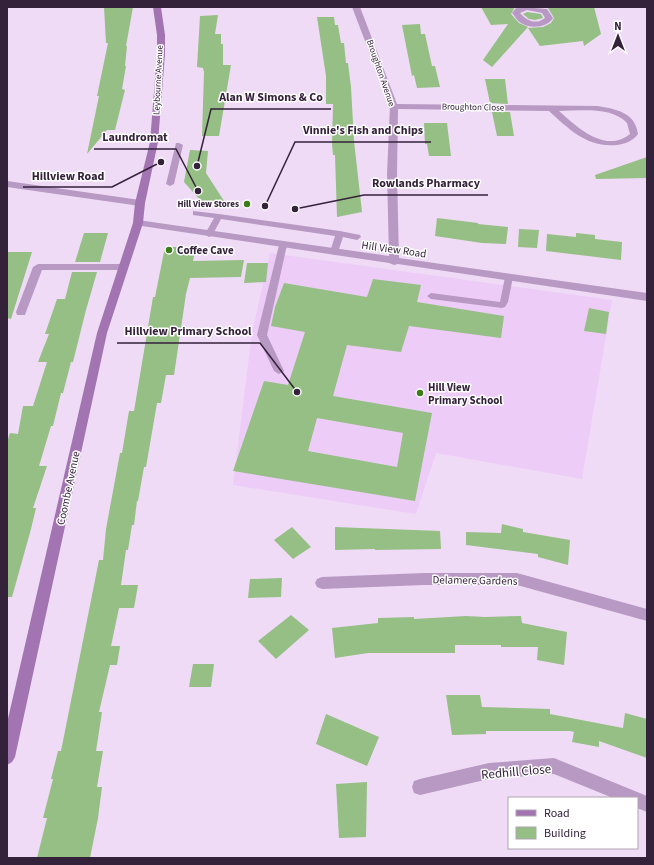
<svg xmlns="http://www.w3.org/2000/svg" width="654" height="865" font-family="'Source Sans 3',sans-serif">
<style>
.built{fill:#edccf8}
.building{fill:#95bf84;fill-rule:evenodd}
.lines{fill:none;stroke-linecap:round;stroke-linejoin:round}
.lane{fill:#b899c3;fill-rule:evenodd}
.street{fill:#b899c3;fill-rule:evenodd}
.secondary{fill:#a274b2;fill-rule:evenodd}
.poi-dot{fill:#3d7c1a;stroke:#fff;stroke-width:1.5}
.labels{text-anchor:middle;stroke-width:3;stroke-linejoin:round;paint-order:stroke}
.far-street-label{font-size:9px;fill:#34213a;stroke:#fff}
.far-poi-label{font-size:9px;font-weight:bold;fill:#34213a;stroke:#fff;text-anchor:end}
.street-label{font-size:11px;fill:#34213a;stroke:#fff}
.poi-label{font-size:11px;font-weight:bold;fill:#34213a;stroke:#fff;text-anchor:start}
.near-street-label{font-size:13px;fill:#34213a;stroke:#fff}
.leader{fill:none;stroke:#34213a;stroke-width:1.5}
.callout-dot{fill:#34213a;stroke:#fff;stroke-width:1.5}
.callout-label{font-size:12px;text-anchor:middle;font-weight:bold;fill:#34213a;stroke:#fff;stroke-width:3;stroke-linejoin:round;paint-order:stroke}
</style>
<rect width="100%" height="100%" fill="#efdbf6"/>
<polygon class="built" points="270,253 612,300 582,479 436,453 416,514 233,485 252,333"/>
<g class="building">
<polygon points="104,7 133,7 126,46 127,46 125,66 126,66 122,89 125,90 115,130 107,130 87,154 99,96 97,96 108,43 106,43"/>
<polygon points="481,7 515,7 511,14 519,23 528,27 492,67 483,60 508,24 491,25"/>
<polygon points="541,7 594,7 601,34 584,46 583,41 540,46 528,28 543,27 551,23 554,18 548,8"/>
<polygon points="527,12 541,14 543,18 535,20 529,19 523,14"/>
<polygon points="218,15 215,34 221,34 221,44 223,44 223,65 231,65 219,136 202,136 204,72 203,68 197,67 200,16"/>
<polygon points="317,17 334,17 335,25 338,25 341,43 344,43 346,63 348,63 351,87 354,141 362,212 337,217 335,155 333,155 332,144 333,104 326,104 326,76"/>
<polygon points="420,24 421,34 425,34 432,66 435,66 440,87 417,88 414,75 412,76 402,25"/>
<polygon points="485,79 505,79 508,104 490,103"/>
<polygon points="492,112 510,112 514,136 497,136"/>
<polygon points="424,123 447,123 451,156 429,156 427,144 425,144"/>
<polygon points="190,150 208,151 206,173 226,204 201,201 184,182"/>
<polygon points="647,157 647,178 596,179 595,175"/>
<polygon points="437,218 478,223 478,224 508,227 506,244 482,243 435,236"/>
<polygon points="519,229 539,230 537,248 518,247"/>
<polygon points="84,233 108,233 100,262 75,262"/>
<polygon points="576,233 595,235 595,239 622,242 621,260 546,251 547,234 576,237"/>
<polygon points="165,247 196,247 193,261 244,260 241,277 190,278 186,294 174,375 166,375 161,403 157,403 146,467 144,467 138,501 137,501 134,525 132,525 128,550 126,550 121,585 138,585 134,608 119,608 111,646 120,646 117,665 110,665 99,712 102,712 96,751 103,751 97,787 102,787 98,818 90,858 37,858 47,818 43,818 53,779 51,779 58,751 61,751 99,560 103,560 106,529 120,453 122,453 129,411 134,411 153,297 155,297"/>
<polygon points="7,252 32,252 11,319 7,318"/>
<polygon points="247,263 268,263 266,282 244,283"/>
<polygon points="72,272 97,272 86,310 73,362 71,362 63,393 61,393 53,426 51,426 39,466 47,466 33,508 36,508 31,529 12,597 7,597 7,442 10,433 18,434 23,406 33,406 47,362 38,362 49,334 45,334 57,299 65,299"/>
<path d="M 373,279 L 421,285 L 417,302 L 504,316 L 501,338 L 409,326 L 401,352 L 347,345 L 333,396 L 432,413 L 415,501 L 233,471 L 264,381 L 288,385 L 305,332 L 271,326 L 275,307 L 284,283 L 367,297 ZM 317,418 L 403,433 L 397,467 L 308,451 Z"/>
<polygon points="589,308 609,312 606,334 584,331"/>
<polygon points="502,524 523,529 523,532 570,540 568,565 538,557 538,554 466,545 466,532 501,533"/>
<polygon points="292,527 311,547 293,559 274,540"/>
<polygon points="335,527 440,531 441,549 375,550 375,549 335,550"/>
<polygon points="282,578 281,597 248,598 250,579"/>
<polygon points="291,615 309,630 276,659 258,641"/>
<polygon points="466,616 485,617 521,616 522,623 567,632 564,665 537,660 538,647 501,647 501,645 455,645 455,653 368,653 335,658 332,628 378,623 378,618 414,617 414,619"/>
<polygon points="193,664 214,664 211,687 189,687"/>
<polygon points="446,695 480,695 482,707 550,709 550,714 623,728 625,713 647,719 647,758 599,741 599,747 572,742 574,732 570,731 486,731 486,734 452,735"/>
<polygon points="326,714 379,737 367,766 316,744"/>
<polygon points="367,782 366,837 339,838 336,784"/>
</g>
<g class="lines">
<g class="lane">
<polygon points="176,143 179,143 183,145 174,184 170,186 166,184"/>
<polygon points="193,211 219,214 340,231 360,235 361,237 357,240 343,237 338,252 334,255 330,252 335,236 221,219 212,236 209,237 205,234 214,218 193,215"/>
<polygon points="283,242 287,245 267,335 284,371 279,374 274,371 257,335 279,245"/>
<polygon points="509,274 513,277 508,302 505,307 502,308 431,299 427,296 431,293 500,302 505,277"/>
</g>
<g class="street">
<path d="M 352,7 L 360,7 L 397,104 L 597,106 C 616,109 635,112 638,134 C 633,141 625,144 617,145 C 587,148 569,129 549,111 L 398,109 L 397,174 L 399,258 L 647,293 L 647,301 L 398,264 L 394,265 L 389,263 L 135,225 L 133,223 L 138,220 L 389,256 L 387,174 L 390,106 ZM 559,111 C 580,111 611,106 627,123 L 630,134 C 605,154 577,127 559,111 Z"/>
<path d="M 522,7 L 547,9 L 553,18 C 548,28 529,29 521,23 C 517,21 515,16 512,13 L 516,8 ZM 527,10 L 542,13 L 545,18 C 536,25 527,21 520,13 Z"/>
<polygon points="7,181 140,200 145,203 140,206 7,187"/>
<polygon points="38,264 122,264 127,267 122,270 42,270 26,312 25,315 17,315 16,312 33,267"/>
<polygon points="424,573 517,573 647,609 647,621 517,585 424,585 322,589 317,587 315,583 317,579 322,577"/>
<polygon points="554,758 647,796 647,812 637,808 637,798 613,798 554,774 489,779 420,795 414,793 412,787 414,781 420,779 489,763"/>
</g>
<polygon class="secondary" points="153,7 161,7 165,35 165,54 158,142 145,203 143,223 107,333 15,757 12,762 7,765 7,723 97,333 133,223 135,203 150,142 157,54 157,35"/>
</g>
<g class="poi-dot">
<circle cx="247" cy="204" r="4"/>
<circle cx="169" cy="250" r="4"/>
<circle cx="420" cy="393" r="4"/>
</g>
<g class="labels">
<g class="far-street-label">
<text transform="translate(381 73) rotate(71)" y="3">Broughton Avenue</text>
<text transform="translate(158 80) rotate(-87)" y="3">Leybourne Avenue</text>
<text transform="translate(473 107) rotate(1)" y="3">Broughton Close</text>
</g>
<g class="far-poi-label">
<text x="239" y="207">Hill View Stores</text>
</g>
<g class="street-label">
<text transform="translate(394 249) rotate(8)" y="4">Hill View Road</text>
<text transform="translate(68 488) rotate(-78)" y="4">Coombe Avenue</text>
<text transform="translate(475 580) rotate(1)" y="4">Delamere Gardens</text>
</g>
<g class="poi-label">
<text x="177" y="254">Coffee Cave</text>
<text x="428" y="391">Hill View<tspan x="428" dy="13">Primary School</tspan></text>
</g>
<g class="near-street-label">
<text transform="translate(516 771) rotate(-5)" y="5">Redhill Close</text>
</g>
</g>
<path class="leader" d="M197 166L211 109H331M265 206L295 142H431M198 191L176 149H94M161 162L112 187H23M295 209L364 195H488M297 392L260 343H117"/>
<g class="callout-dot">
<circle cx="197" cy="166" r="4"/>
<circle cx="265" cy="206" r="4"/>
<circle cx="198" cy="191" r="4"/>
<circle cx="161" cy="162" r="4"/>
<circle cx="295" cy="209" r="4"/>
<circle cx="297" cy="392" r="4"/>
</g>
<g class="callout-label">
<text x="271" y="101">Alan W Simons &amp; Co</text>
<text x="363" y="134">Vinnie's Fish and Chips</text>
<text x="135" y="141">Laundromat</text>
<text x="68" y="180">Hillview Road</text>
<text x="426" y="187">Rowlands Pharmacy</text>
<text x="188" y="335">Hillview Primary School</text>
</g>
<rect width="654" height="865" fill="none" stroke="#34213a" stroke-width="16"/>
<rect x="508" y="797" width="130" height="52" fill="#ffffff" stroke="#aea6b0"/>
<rect x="516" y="810" width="20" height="6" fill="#a274b2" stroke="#aea6b0"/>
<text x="544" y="817" font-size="12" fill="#34213a">Road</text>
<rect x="516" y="827" width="20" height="12" fill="#95bf84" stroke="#aea6b0"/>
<text x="544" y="837" font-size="12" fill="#34213a">Building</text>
<g transform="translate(618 36)" stroke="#ffffff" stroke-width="3" paint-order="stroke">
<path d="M0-3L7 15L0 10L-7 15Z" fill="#34213a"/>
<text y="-6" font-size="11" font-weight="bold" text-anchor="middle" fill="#34213a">N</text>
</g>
</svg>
